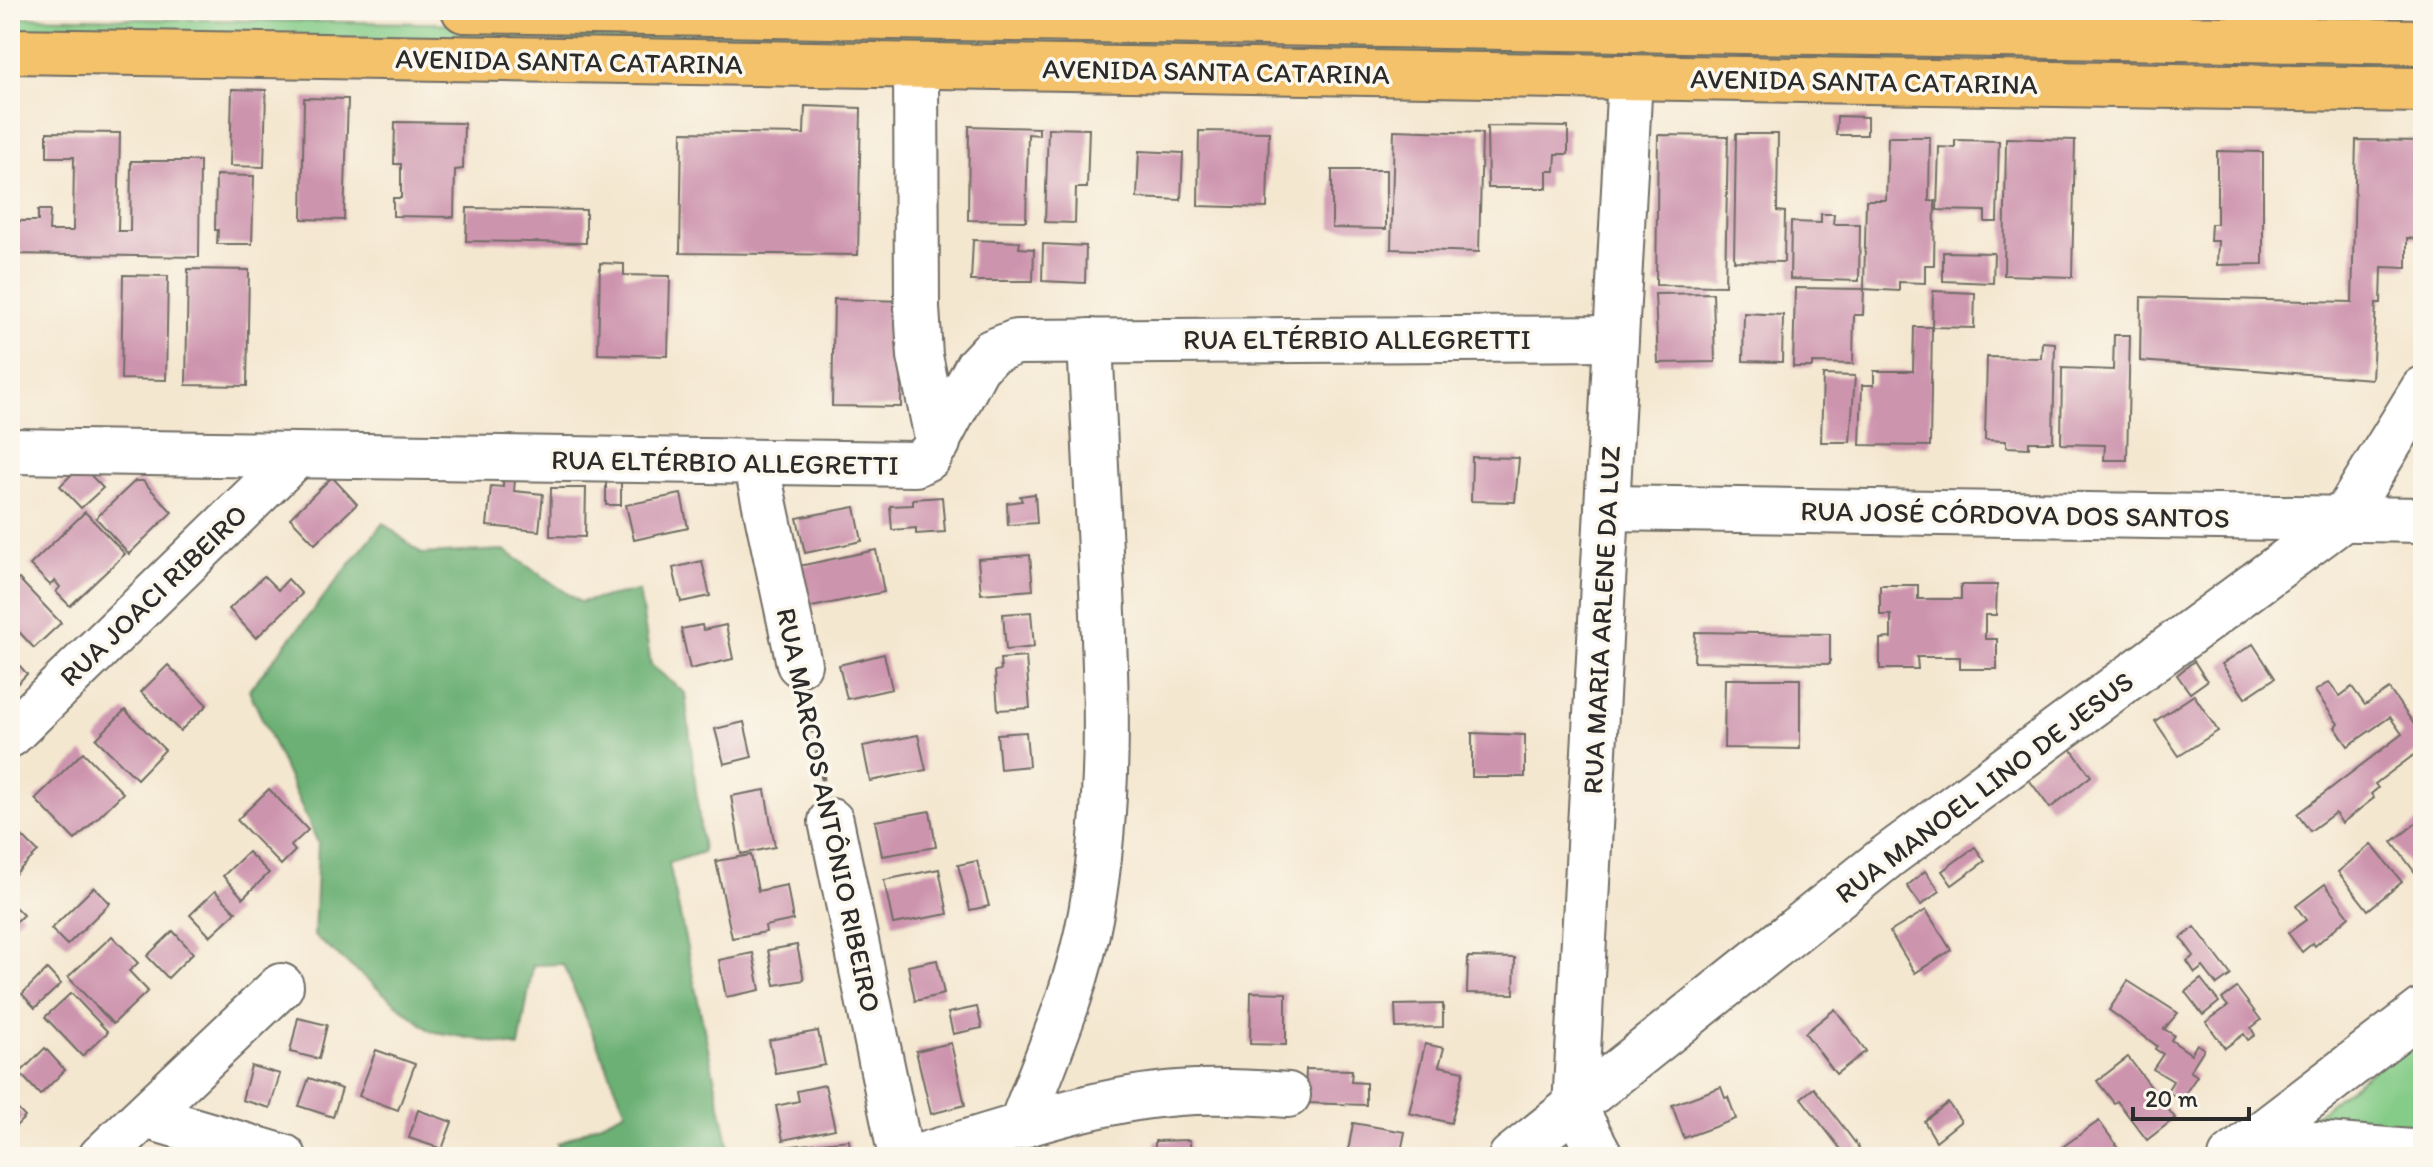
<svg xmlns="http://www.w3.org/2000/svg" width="2433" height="1167" font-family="Itim,sans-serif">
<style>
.green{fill:#85cc88;stroke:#587c5a;stroke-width:2}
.forest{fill:#6cb074;stroke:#4c6e50;stroke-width:2}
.building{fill:#cd94ae}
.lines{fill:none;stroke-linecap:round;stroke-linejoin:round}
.minor-casing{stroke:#716d65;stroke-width:48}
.major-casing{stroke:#716d65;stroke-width:48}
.path{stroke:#716d65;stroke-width:5;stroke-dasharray:6 6;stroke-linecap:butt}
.minor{stroke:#fff;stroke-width:44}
.major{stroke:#f4c26a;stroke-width:44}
.labels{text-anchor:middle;stroke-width:7;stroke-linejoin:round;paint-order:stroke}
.street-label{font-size:28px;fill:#2b2b2b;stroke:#fbf7ec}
</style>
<rect width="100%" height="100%" fill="#fbf7ec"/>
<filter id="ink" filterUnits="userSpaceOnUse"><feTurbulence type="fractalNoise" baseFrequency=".0125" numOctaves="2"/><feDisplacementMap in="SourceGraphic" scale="16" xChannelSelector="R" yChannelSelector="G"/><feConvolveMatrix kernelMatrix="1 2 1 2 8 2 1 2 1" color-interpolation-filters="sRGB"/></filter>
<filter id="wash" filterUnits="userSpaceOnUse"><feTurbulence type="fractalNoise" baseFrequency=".006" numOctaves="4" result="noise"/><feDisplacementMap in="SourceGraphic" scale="32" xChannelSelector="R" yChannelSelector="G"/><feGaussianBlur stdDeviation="1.8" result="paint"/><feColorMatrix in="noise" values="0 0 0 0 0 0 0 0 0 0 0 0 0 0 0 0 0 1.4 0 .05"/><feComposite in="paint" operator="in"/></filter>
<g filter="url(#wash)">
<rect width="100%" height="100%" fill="#f4e7d0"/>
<g class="green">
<polygon points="10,17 2423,53 2423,70 10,34"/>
<polygon points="2423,1031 2423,1136 2302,1125"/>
</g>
<polygon class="forest" points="383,523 422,554 504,550 580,602 639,591 651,665 685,693 703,852 669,863 731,1157 565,1157 557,1144 626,1111 563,964 533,965 519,1047 430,1031 314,936 318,843 249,690"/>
<g id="blocks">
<g class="building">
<polygon points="232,89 266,90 264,167 230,166"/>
<polygon points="304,98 348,99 344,220 302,219"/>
<polygon points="805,106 861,108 858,255 680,253 682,132 804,134"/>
<polygon points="1837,116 1867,117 1867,135 1836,135"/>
<polygon points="395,122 464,123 463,169 455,170 454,217 393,216 393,198 401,198 401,164 394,164"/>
<polygon points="969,126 1039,128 1039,135 1028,134 1026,221 968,220"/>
<polygon points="1487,126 1568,127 1568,154 1556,154 1555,171 1547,171 1547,188 1488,188"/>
<polygon points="1048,128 1089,129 1087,188 1076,188 1075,223 1045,222"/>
<polygon points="1394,130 1482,133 1479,252 1391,249"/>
<polygon points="1199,131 1269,132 1267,208 1198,206"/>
<polygon points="47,132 120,133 118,231 130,231 131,161 200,161 199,257 10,254 10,221 38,221 38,210 50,210 49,231 73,231 74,157 47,157"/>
<polygon points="1736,134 1778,134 1777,211 1785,212 1784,262 1734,261"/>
<polygon points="1658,135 1728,136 1725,286 1656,285"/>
<polygon points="1888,137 1930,137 1929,201 1935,201 1934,265 1925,265 1925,283 1899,282 1899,291 1864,289 1866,200 1886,200"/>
<polygon points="2006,138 2075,140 2072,277 2004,275"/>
<polygon points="1955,140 1999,141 1997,222 1985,222 1985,211 1937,210 1939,147 1955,148"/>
<polygon points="2356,140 2423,141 2423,240 2407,238 2407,268 2382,267 2381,303 2376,303 2372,379 2140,361 2141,297 2352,302"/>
<polygon points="1139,151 1183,153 1181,200 1137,198"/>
<polygon points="2217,151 2263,152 2263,264 2217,265 2218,241 2210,241 2211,224 2217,224"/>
<polygon points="1332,170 1386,170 1386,229 1332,228"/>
<polygon points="216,175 254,176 252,244 217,244 218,230 215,230"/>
<polygon points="467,208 586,210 586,243 466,241"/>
<polygon points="1821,214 1834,214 1833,224 1860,224 1859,281 1790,279 1791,222 1821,223"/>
<polygon points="973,240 1020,242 1019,248 1034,249 1033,281 971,281"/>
<polygon points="1043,244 1086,246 1085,283 1042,281"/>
<polygon points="1943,252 1994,253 1993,283 1943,281"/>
<polygon points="600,263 624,264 624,275 670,276 668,356 598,354"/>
<polygon points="188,269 249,270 247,386 186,385"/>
<polygon points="123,275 168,276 166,380 121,379"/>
<polygon points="1795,288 1864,289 1863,315 1854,315 1853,364 1812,363 1812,367 1793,367"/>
<polygon points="1933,291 1975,293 1974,328 1932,327"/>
<polygon points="1713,293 1715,362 1658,363 1655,294"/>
<polygon points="834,299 903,301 901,407 832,406"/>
<polygon points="1744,313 1783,315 1782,362 1743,361"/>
<polygon points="1914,327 1932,327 1930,446 1860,445 1862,385 1874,385 1874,371 1913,371"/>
<polygon points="2114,335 2130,335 2127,460 2104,460 2105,445 2061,444 2062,368 2113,370"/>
<polygon points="2042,342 2055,343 2053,442 2029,442 2029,448 2006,447 2006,441 1985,440 1987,357 2041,358"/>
<polygon points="1823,375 1855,376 1850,442 1821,442"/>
<polygon points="1472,457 1519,458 1515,502 1471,501"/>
<polygon points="81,465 103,488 81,508 60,486"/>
<polygon points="332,477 357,504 315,544 290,518"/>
<polygon points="503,479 515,480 514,491 543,494 539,531 487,526 491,486 503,487"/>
<polygon points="135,481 143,481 172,512 129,554 96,518"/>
<rect x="606" y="482" width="15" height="23"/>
<polygon points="551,488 586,488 585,537 550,536"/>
<polygon points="681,494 688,528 634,540 626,505"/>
<polygon points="1035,494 1037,523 1008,525 1007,503 1022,501 1020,496"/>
<polygon points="942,497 945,532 916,534 916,528 892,530 890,506 913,505 913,499"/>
<polygon points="855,507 862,541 805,553 797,518"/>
<polygon points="85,512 125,554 70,606 56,592 60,587 55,581 50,585 30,565"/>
<polygon points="876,550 884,592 807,608 799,566"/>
<polygon points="1030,555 1033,590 981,594 978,559"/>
<polygon points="702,561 710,596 681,602 673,568"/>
<polygon points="264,576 278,590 288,579 302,594 256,638 229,609"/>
<polygon points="19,579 61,623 34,648 10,622 10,588"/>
<polygon points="1880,585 1918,585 1918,599 1961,599 1961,585 1997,585 1996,615 1985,615 1985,639 1997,639 1997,669 1960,669 1960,657 1917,657 1918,669 1880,669 1880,639 1891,638 1891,615 1880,615"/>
<polygon points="1031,612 1034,647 1006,650 1003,614"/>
<polygon points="702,625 703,630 726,625 733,659 690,669 681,629"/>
<polygon points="1695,632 1830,634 1830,664 1694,662"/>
<polygon points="2253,644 2275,678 2245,698 2222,664"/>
<polygon points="884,654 892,689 847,699 839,665"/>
<polygon points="10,655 27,674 10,691"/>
<polygon points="1026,657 1030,708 998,710 995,671 1001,670 1000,659"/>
<polygon points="2194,661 2207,681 2190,693 2177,675"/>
<polygon points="168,665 207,705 180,731 141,692"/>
<polygon points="1725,679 1800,679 1800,749 1724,748"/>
<polygon points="2329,682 2340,696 2352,687 2365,705 2389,689 2414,724 2423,717 2423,748 2375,784 2378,788 2371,794 2374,798 2342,823 2335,813 2310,831 2297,814 2402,734 2390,717 2348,746 2335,727 2338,724 2315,691"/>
<polygon points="2194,695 2218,731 2179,756 2155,721"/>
<polygon points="125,710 165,750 137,779 96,739"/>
<polygon points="744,722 752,757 724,764 715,729"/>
<polygon points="1026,732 1029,766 1000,769 997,734"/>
<polygon points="1472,733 1525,735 1525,777 1472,777"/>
<polygon points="918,735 926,770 870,781 863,746"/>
<polygon points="2068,745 2091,776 2050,808 2027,777"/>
<polygon points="83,752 123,793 75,840 35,799"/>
<polygon points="269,789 308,830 291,846 295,851 281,865 237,820"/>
<polygon points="765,790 775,847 741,854 731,796"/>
<polygon points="930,811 936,847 882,856 875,821"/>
<polygon points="2423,818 2423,883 2392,842"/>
<polygon points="11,825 38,852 11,878 10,826"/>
<polygon points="2371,844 2402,882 2368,910 2338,872"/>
<polygon points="1975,847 1985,861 1952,885 1942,871"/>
<polygon points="248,852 269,873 243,898 223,876"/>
<polygon points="751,855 758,891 787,885 793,920 765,926 766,932 732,938 716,861"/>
<polygon points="977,861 989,906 970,910 958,865"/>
<polygon points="939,869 948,914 893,924 884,880"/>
<polygon points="1925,871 1940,891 1921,905 1907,886"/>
<polygon points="2325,884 2349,916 2315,946 2313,943 2302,952 2288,933 2306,920 2296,906"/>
<polygon points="94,887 110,903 67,945 51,929"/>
<polygon points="215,891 236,912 210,936 190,915"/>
<polygon points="10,902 23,915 10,928"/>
<polygon points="1926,910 1951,950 1915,973 1890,932"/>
<polygon points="2195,927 2231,975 2217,985 2203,967 2195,973 2187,961 2194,956 2181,938"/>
<polygon points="173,931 193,953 168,978 147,956"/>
<polygon points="112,936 138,963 129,971 148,991 113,1024 68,977"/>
<polygon points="797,945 804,980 775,985 768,950"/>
<polygon points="753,953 760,990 726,997 719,960"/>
<polygon points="1468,957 1515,958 1514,994 1467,993"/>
<polygon points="937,960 944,994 915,1001 908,966"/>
<polygon points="47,969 61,984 35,1008 22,994"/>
<polygon points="2201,979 2219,1002 2203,1015 2185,992"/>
<polygon points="2128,981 2178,1013 2164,1029 2174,1035 2171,1040 2191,1054 2197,1044 2204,1049 2190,1071 2197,1076 2181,1100 2167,1091 2173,1081 2153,1069 2163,1054 2155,1049 2157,1046 2109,1010"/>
<polygon points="2237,988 2261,1020 2251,1028 2255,1035 2248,1040 2244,1034 2225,1048 2206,1022 2228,1006 2222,999"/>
<polygon points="1251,992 1286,993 1286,1045 1250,1044"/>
<polygon points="71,993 108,1032 82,1056 45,1017"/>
<polygon points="1443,1004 1443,1027 1396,1028 1395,1005"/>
<polygon points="977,1007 982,1028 953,1034 948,1013"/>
<polygon points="1835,1009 1866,1051 1836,1074 1805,1033"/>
<polygon points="298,1018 327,1025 319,1059 290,1052"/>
<polygon points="818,1031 825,1065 776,1074 769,1040"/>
<polygon points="951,1043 965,1105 931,1114 916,1051"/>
<polygon points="1425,1044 1444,1048 1439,1066 1464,1071 1451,1123 1409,1113"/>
<polygon points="45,1048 65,1070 40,1095 20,1073"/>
<polygon points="376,1050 415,1064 398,1110 359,1096"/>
<polygon points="2128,1057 2175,1118 2147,1140 2117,1101 2114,1103 2097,1081"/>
<polygon points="251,1066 280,1074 270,1108 242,1100"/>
<polygon points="1306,1069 1352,1070 1351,1082 1366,1083 1366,1105 1305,1103"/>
<polygon points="309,1078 342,1089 333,1117 299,1106"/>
<polygon points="825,1085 835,1129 783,1140 776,1106 799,1101 797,1091"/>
<polygon points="1721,1087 1725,1098 1728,1097 1736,1119 1684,1138 1672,1105"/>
<polygon points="1814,1088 1859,1148 1847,1157 1801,1098"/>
<polygon points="10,1101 25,1117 10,1132"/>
<polygon points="1948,1103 1961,1121 1936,1141 1924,1121"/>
<polygon points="418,1110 452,1122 442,1149 409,1138"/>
<polygon points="2099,1121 2125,1157 2056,1157 2054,1153"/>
<polygon points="1353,1123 1405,1132 1400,1157 1347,1157"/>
<polygon points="849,1140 851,1157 775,1157 774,1148"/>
<polygon points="1190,1140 1190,1157 1155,1157 1155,1141"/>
</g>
</g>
</g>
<g filter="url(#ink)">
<use href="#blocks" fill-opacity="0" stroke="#716d65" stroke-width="2"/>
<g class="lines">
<defs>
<g id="minor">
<polyline points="916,66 917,307 920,356 938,443"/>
<polyline points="10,451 915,464 929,457 977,367 991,352 1016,342 1616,338"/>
<polyline points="756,463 799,664"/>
<polyline points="1607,508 2423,520"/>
<polyline points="10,735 296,456"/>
<polyline points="831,821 901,1157"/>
<polyline points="145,1116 284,1157"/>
<path d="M 1020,1127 C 1047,1057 1078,987 1091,913 C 1111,801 1107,685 1101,572 C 1097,495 1094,418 1090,341"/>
<polyline points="2254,1139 2423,1153"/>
<polyline points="101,1157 281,986"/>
<path d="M 917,1157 C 1000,1133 1093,1099 1178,1093 C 1215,1090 1251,1092 1288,1095"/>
<polyline points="1511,1157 1888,856 2343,519 2423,389"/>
<polyline points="1601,1157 1575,1108 1630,77"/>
<polyline points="2231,1157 2423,1010"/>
</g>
<g id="major">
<polyline points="464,10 2423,42"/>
<polyline points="10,51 2423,90"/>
</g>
</defs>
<use href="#minor" class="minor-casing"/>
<use href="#major" class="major-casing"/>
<polyline class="path" points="807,704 824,784"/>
<use href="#minor" class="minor"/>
<use href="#major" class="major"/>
</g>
</g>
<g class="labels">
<g class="street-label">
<text transform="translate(569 61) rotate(1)" y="10">AVENIDA SANTA CATARINA</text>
<text transform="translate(1216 71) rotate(1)" y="10">AVENIDA SANTA CATARINA</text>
<text transform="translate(1864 81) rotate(1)" y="10">AVENIDA SANTA CATARINA</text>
<text x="1357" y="349">RUA ELTÉRBIO ALLEGRETTI</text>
<text transform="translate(725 462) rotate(1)" y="10">RUA ELTÉRBIO ALLEGRETTI</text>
<text transform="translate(2015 514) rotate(1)" y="10">RUA JOSÉ CÓRDOVA DOS SANTOS</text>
<text transform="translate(153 595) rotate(-44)" y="10">RUA JOACI RIBEIRO</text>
<text transform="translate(1601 620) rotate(-87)" y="10">RUA MARIA ARLENE DA LUZ</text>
<text transform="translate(1984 787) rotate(-37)" y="10">RUA MANOEL LINO DE JESUS</text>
<text transform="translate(829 810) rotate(78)" y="10">RUA MARCOS ANTÔNIO RIBEIRO</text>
</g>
</g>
<rect width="2433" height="1167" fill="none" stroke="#fbf7ec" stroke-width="40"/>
<path d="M2133 1107v12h116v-12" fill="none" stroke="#2b2b2b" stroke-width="4"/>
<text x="2145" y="1107" font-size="24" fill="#2b2b2b" stroke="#fbf7ec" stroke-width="6" paint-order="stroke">20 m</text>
</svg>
